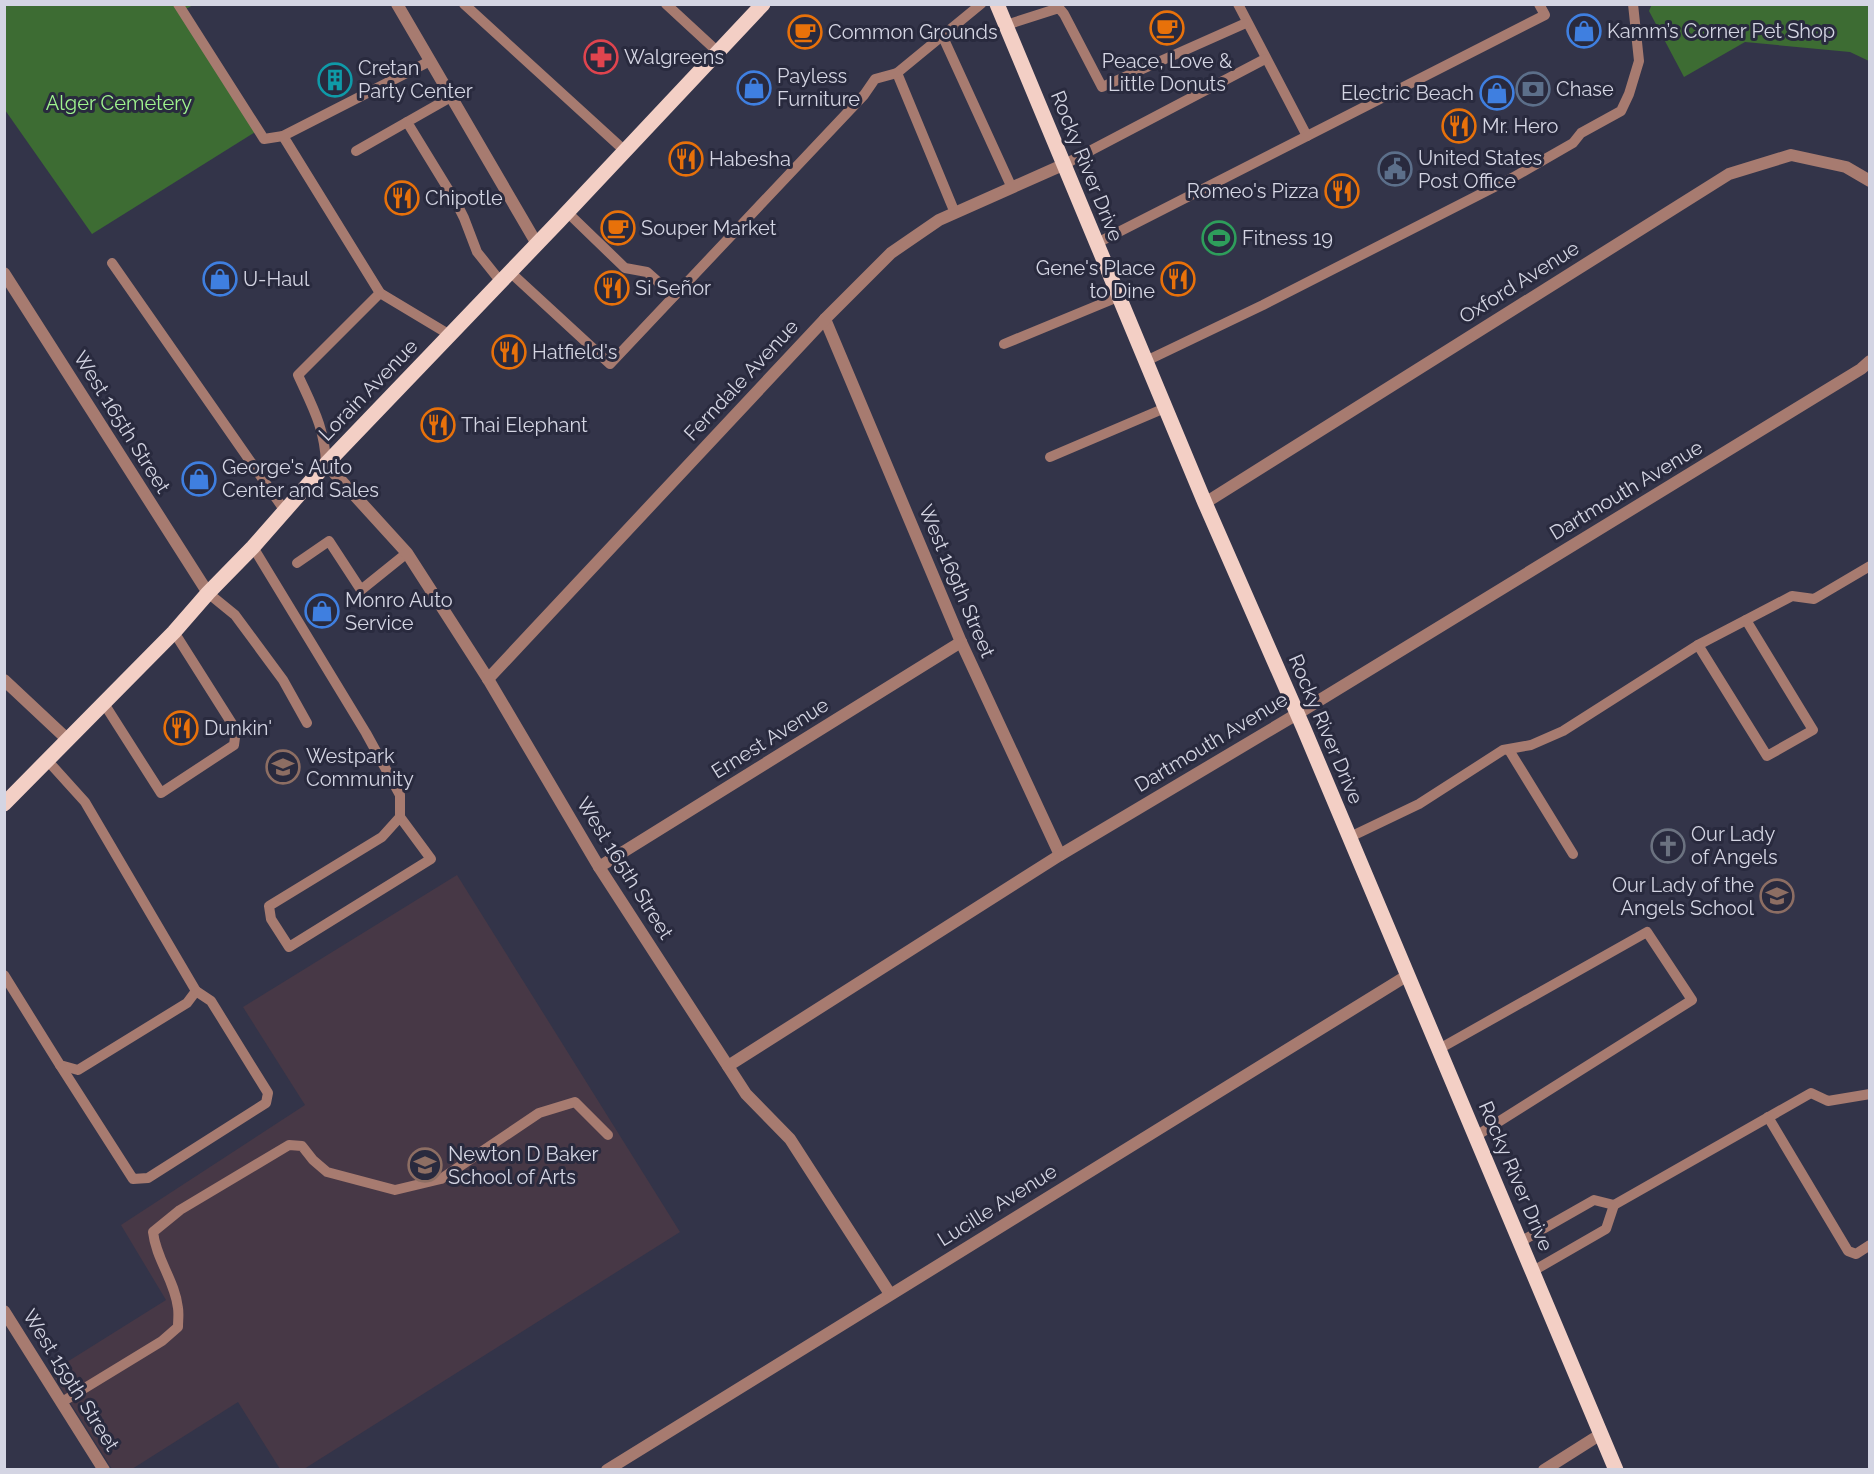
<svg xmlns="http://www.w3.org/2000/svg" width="1874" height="1474" font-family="Raleway,sans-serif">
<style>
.education{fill:#473846}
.green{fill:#3d6c33}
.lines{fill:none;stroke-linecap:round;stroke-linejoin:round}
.lane{stroke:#a77b70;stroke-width:10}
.street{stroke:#a77b70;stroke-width:12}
.primary{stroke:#f3cfc5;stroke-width:15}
.labels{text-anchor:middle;stroke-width:6;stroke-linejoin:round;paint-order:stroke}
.poi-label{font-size:20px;fill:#d4d5e3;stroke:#292a3e;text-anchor:start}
.park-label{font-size:20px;fill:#9ff48e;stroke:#292a3e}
.street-label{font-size:20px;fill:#d4d5e3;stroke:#292a3e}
</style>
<rect width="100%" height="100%" fill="#333449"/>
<polygon class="education" points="457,875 680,1232 304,1469 280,1469 238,1402 132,1469 112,1469 51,1372 166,1300 121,1225 305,1105 243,1007"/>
<g class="green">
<polygon points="1652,4 1869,5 1869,61 1850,52 1745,42 1684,77 1649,11"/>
<polygon points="4,5 193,5 186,9 260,129 92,234 5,110"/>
</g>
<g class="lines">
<g class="lane">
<polyline points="178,4 264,139 283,136 430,61"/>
<polyline points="464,4 625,151"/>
<polyline points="666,4 718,52"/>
<polyline points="1238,4 1307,136"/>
<polyline points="1006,25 1059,8 1064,14 1102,87 1246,23"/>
<polyline points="942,35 1012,188"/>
<polyline points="451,97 407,122 456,202 464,218 477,252 501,282"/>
<polyline points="283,136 380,293 450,335"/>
<polyline points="356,151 407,122"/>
<polyline points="1065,164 1265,59"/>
<polyline points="567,212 625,268 647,272 674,296"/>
<polyline points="955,213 897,73 981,4"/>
<polyline points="1097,243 1545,15 1539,4"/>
<polyline points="112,263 285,511"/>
<polyline points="510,272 610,364 864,95 875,79 897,73"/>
<polyline points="1004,344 1118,297"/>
<polyline points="1146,361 1263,305 1512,178 1573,143 1581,133 1621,111 1629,94 1639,61 1633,4"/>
<polyline points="1050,457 1165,408"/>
<path d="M 326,464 C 325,428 312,406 298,375 L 380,293"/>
<polyline points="253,547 366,733 400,795 400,817 431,859 289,947 271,919 269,906 382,837 400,817"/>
<polyline points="297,563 329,541 361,590 407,553"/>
<polyline points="208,593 235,615 283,680 307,723"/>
<polyline points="1698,645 1767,756 1813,730 1746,620"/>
<polyline points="103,702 161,793 234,745 236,730 174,632"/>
<polyline points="1509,750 1573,854"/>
<polyline points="1350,837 1419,804 1503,750 1531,745 1563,731 1698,645 1746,620 1792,596 1814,599 1870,566"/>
<polyline points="4,975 60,1065 78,1070 187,1003 196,991 85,802 47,760"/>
<polyline points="1439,1049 1647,932 1692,1000 1476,1136"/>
<polyline points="60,1065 133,1179 148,1178 266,1103 268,1093 211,1001 196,991"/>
<polyline points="1768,1117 1848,1251 1856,1254 1870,1245"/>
<polyline points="1614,1205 1811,1093 1828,1101 1870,1094"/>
<polyline points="1520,1242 1594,1200 1614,1205 1606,1229 1533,1271"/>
<path d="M 62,1402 L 162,1341 L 178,1327 C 178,1320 179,1314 178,1308 C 175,1281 156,1259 153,1232 L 180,1210 L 289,1145 L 302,1146 L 313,1160 L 327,1172 L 395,1190 L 441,1179 L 539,1113 L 575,1102 L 608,1135"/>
</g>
<g class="street">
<polyline points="397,4 537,244"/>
<polyline points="4,273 208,593"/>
<polyline points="825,319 961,642 1060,855"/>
<polyline points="326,464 407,553 488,679 599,867 746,1094 790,1139 890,1294"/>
<polyline points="1205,503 1729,174 1791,155 1846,167 1870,181"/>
<polyline points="488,679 825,319 891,253 939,220 1065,164"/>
<polyline points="4,680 67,739"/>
<polyline points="599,867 961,642"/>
<polyline points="728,1066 1060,855 1297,714 1861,369 1870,361"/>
<polyline points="4,1311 104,1470"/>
<polyline points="607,1470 1408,975"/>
<polyline points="1544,1470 1601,1434"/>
</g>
<g class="primary">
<polyline points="997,4 1205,503 1304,729 1616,1470"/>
<polyline points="4,804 174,632 208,593 253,547 326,464 559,221 763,4"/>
</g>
</g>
<defs>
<symbol id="cafe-ring" viewBox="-11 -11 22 22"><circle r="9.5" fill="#292a3e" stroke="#e8710a" stroke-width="1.5"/><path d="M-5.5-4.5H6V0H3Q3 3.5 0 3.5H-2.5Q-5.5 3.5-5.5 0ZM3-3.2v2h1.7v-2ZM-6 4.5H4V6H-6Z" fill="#e8710a"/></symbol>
<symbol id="shop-ring" viewBox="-11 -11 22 22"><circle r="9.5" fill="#292a3e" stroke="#3f7fe0" stroke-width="1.5"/><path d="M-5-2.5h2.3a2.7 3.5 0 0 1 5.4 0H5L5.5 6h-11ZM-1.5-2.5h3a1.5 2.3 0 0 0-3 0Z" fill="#3f7fe0"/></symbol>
<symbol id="pharmacy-ring" viewBox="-11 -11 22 22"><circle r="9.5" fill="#292a3e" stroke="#e0444e" stroke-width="1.5"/><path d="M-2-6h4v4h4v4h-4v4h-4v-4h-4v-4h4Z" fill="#e0444e"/></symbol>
<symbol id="building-ring" viewBox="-11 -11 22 22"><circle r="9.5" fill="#292a3e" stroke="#0f9aa8" stroke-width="1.5"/><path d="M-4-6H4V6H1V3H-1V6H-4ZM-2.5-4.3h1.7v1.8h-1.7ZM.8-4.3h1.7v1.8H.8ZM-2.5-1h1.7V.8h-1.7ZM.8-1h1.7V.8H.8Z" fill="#0f9aa8"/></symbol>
<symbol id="bank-ring" viewBox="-11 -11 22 22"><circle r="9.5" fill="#292a3e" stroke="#5c6f8a" stroke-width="1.5"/><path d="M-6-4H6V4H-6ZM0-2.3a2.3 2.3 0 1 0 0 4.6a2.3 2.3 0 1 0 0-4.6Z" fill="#5c6f8a"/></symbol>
<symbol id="restaurant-ring" viewBox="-11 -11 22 22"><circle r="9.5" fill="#292a3e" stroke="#e8710a" stroke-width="1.5"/><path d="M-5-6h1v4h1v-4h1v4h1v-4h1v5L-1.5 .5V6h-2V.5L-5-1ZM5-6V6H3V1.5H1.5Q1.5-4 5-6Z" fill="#e8710a"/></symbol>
<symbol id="civic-ring" viewBox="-11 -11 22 22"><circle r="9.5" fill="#292a3e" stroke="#5c6f8a" stroke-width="1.5"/><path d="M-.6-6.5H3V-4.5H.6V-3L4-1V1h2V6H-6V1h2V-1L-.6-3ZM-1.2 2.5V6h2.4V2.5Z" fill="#5c6f8a"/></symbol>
<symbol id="stadium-ring" viewBox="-11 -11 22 22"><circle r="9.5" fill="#292a3e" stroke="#2e9e5b" stroke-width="1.5"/><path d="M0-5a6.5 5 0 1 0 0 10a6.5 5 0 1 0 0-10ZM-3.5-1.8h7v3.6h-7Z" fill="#2e9e5b"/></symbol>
<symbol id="school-ring" viewBox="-11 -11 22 22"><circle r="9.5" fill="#292a3e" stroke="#8d6e63" stroke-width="1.5"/><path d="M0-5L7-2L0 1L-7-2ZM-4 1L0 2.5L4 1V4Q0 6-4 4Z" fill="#8d6e63"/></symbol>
<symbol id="church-ring" viewBox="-11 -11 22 22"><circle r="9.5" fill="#292a3e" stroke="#6b7280" stroke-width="1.5"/><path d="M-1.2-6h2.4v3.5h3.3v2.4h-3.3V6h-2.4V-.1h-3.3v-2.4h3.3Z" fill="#6b7280"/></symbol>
</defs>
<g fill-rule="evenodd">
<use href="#cafe-ring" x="1148" y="9" width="38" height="38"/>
<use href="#shop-ring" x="1565" y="12" width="38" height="38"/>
<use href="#cafe-ring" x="786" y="13" width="38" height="38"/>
<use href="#pharmacy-ring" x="582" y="38" width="38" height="38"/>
<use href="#building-ring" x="316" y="61" width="38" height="38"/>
<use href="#shop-ring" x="735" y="69" width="38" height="38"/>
<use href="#bank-ring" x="1514" y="70" width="38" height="38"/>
<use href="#shop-ring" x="1478" y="74" width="38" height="38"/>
<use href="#restaurant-ring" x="1440" y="107" width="38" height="38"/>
<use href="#restaurant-ring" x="667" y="140" width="38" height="38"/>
<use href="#civic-ring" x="1376" y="150" width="38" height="38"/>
<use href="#restaurant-ring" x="1323" y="172" width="38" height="38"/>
<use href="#restaurant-ring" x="383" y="179" width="38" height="38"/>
<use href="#cafe-ring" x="599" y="209" width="38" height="38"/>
<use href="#stadium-ring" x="1200" y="219" width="38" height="38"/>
<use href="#shop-ring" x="201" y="260" width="38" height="38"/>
<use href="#restaurant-ring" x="1159" y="260" width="38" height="38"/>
<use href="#restaurant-ring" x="593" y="269" width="38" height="38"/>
<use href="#restaurant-ring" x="490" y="333" width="38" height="38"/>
<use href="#restaurant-ring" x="419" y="406" width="38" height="38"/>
<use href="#shop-ring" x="180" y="460" width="38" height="38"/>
<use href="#shop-ring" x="303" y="592" width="38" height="38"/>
<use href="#restaurant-ring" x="162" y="709" width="38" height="38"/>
<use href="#school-ring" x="264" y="748" width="38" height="38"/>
<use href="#church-ring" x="1649" y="827" width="38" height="38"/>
<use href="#school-ring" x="1758" y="877" width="38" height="38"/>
<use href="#school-ring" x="406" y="1146" width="38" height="38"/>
</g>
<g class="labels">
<g class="poi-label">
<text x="1607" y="38">Kamm’s Corner Pet Shop</text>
<text x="828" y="39">Common Grounds</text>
<text x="624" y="64">Walgreens</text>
<text x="1167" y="68" text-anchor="middle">Peace, Love &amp;<tspan x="1167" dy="23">Little Donuts</tspan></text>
<text x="358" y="75">Cretan<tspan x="358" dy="23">Party Center</tspan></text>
<text x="777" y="83">Payless<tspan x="777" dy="23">Furniture</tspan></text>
<text x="1556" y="96">Chase</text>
<text x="1474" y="100" text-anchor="end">Electric Beach</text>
<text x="1482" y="133">Mr. Hero</text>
<text x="1418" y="165">United States<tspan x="1418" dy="23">Post Office</tspan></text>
<text x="709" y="166">Habesha</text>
<text x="1319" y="198" text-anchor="end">Romeo's Pizza</text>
<text x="425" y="205">Chipotle</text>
<text x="641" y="235">Souper Market</text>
<text x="1242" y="245">Fitness 19</text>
<text x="1155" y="275" text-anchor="end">Gene's Place<tspan x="1155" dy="23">to Dine</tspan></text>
<text x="243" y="286">U-Haul</text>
<text x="635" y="295">Si Señor</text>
<text x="532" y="359">Hatfield's</text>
<text x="461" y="432">Thai Elephant</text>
<text x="222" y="474">George's Auto<tspan x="222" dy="23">Center and Sales</tspan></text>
<text x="345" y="607">Monro Auto<tspan x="345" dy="23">Service</tspan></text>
<text x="204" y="735">Dunkin'</text>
<text x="306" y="763">Westpark<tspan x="306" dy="23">Community</tspan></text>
<text x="1691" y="841">Our Lady<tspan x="1691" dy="23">of Angels</tspan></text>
<text x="1754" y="892" text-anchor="end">Our Lady of the<tspan x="1754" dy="23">Angels School</tspan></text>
<text x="448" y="1161">Newton D Baker<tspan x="448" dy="23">School of Arts</tspan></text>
</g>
<g class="park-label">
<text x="119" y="110">Alger Cemetery</text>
</g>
<g class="street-label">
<text transform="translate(1087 166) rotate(68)" y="7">Rocky River Drive</text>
<text transform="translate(1519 282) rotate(-32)" y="7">Oxford Avenue</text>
<text transform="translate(741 380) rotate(-47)" y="7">Ferndale Avenue</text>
<text transform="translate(368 390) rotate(-46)" y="7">Lorain Avenue</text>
<text transform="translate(122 422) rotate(58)" y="7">West 165th Street</text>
<text transform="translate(1626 490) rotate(-31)" y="7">Dartmouth Avenue</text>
<text transform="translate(957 581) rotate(67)" y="7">West 169th Street</text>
<text transform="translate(1326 729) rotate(67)" y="7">Rocky River Drive</text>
<text transform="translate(770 738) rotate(-32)" y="7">Ernest Avenue</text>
<text transform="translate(1211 742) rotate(-31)" y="7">Dartmouth Avenue</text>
<text transform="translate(625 868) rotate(58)" y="7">West 165th Street</text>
<text transform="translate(1516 1176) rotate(67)" y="7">Rocky River Drive</text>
<text transform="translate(997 1205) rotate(-32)" y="7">Lucille Avenue</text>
<text transform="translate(71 1380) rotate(58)" y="7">West 159th Street</text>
</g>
</g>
<rect width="1874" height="1474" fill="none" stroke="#d4d5e3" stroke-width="12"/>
</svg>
